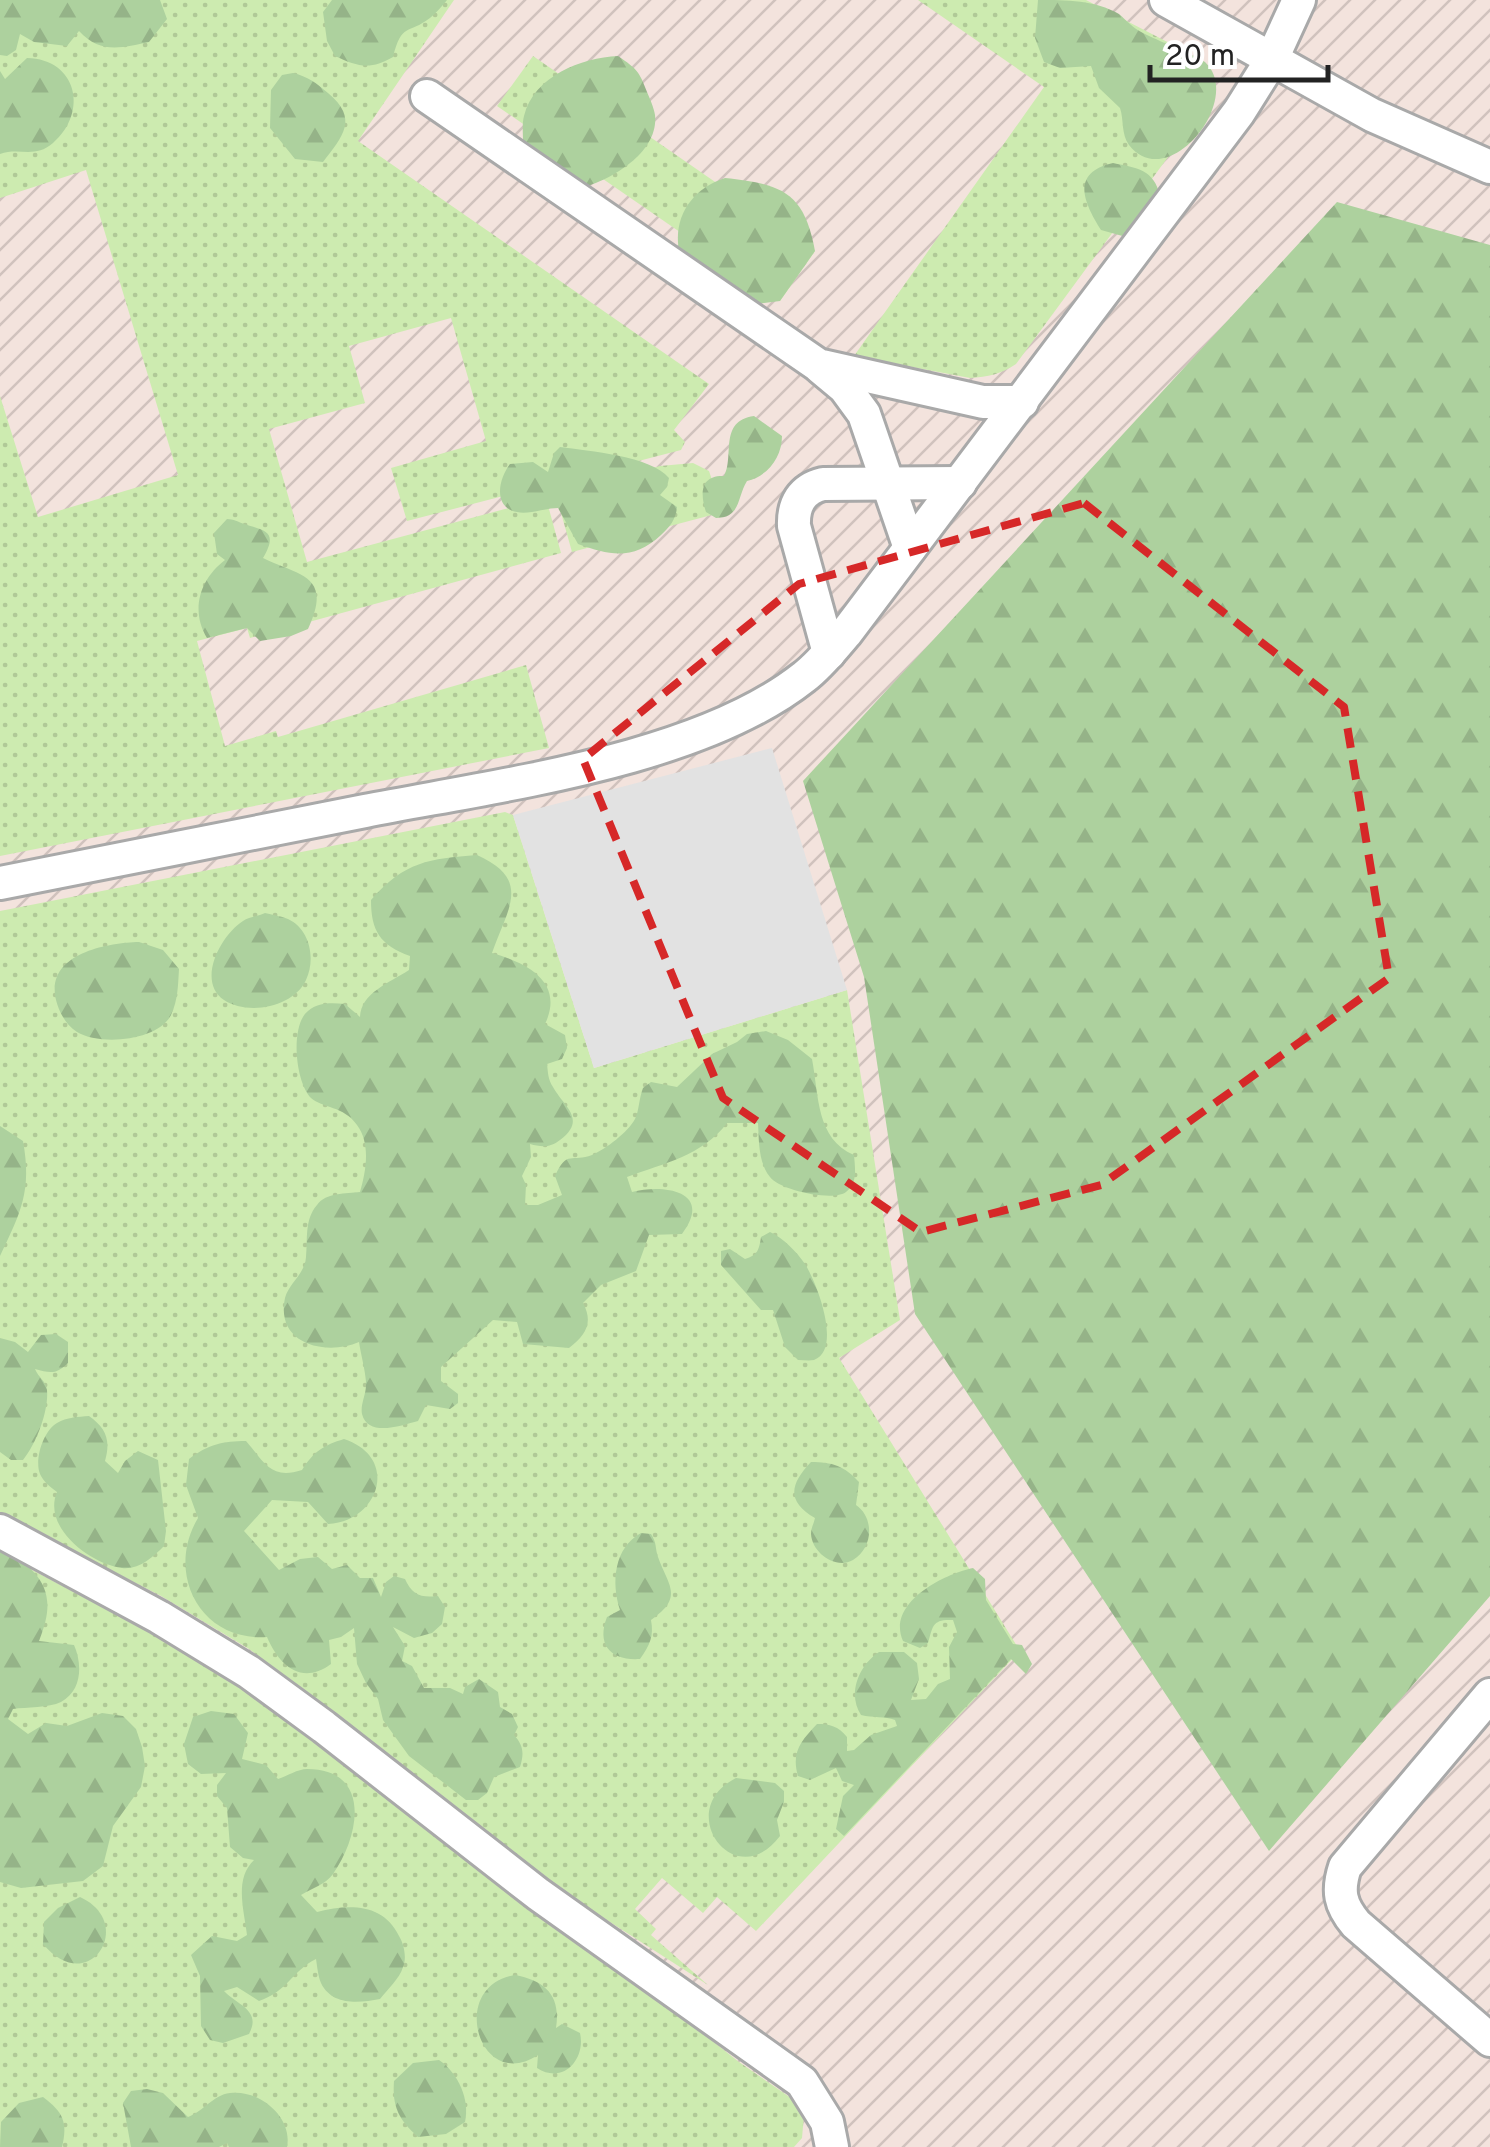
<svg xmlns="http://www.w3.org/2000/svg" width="1490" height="2147" font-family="Overpass,sans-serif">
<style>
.military{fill:url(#military-furrows)}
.grass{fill:url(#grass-dots)}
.forest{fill:url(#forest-firs)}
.parking{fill:#e2e2e2}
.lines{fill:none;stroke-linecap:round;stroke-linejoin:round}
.service-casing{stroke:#a9a9a9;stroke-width:38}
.service{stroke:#fff;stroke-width:32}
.marked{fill:none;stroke:#d62828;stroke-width:8;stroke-dasharray:20 12;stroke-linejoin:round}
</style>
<defs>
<pattern id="military-furrows" width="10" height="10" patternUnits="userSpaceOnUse" patternTransform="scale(2.5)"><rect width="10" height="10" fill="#f3e3dd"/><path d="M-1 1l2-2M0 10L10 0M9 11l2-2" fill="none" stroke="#d0c2bd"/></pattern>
<pattern id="grass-dots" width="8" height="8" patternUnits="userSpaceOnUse" patternTransform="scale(2.5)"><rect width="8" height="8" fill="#cdebb0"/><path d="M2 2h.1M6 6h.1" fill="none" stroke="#b0c997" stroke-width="1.8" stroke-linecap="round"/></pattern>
<pattern id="forest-firs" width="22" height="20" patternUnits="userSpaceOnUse" patternTransform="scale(2.5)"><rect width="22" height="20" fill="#add19e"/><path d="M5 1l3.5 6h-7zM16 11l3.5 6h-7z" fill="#95b388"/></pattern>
</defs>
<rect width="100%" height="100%" fill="#f2efe9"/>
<rect class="military" x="0" y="0" width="1490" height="2147"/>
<g class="grass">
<polygon points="0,0 454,0 358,141 709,384 674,430 685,442 681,450 407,521 391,468 486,441 451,318 349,346 365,403 269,429 307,562 546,498 561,553 250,638 247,628 197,641 225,746 276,731 278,737 526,665 549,748 0,856 0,396 38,517 178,475 86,170 0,198"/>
<path d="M 918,0 L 1086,0 L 1181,49 L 1193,61 L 1196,119 L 1016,364 C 1001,374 988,377 970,378 L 854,356 L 1044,87 Z"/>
<polygon points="533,56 815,251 780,301 497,106"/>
<polygon points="693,463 709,471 723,512 572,552 556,495 660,466"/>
<polygon points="505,812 513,815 594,1068 847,990 900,1320 839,1358 1020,1651 756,1931 717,1897 703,1913 662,1878 635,1909 656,1929 651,1935 708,1985 543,1879 478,1824 249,1649 161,1596 0,1514 0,911"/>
<polygon points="0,1553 180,1648 244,1689 427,1828 518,1902 647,1989 739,2062 791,2098 804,2115 802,2138 794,2147 0,2147"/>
</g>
<g class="forest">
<path d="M 0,0 L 160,0 L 167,19 L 149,42 C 121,48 100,54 79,31 L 67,46 L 34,42 L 20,34 L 16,50 L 7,56 L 0,55 Z"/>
<path d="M 332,0 L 447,0 C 442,6 436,13 430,18 C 408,35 402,22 393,57 C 371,70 358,67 335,56 L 327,41 L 323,12 Z"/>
<path d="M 1038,0 C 1067,0 1095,0 1119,14 C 1127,21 1133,28 1143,33 C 1154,39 1199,57 1205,62 C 1245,99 1168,195 1129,145 C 1121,134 1124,120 1120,108 L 1099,88 L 1091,66 L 1060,68 L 1044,62 L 1035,38 Z"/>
<path d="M 618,56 C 637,69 639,71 647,92 C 650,99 654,108 655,115 C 659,151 615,177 588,186 L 551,166 L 523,140 C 523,133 522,123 524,116 C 534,76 581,58 618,56 Z"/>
<path d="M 27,58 C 77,59 89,112 53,143 C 35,159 19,147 0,154 L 0,71 L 5,79 Z"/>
<path d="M 293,73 C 309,77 316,83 328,93 C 359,119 343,136 323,162 L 295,159 L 270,128 L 271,90 L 282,75 Z"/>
<path d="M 1113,163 C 1137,168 1154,169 1160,196 L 1126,237 L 1101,230 C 1084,202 1070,173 1113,163 Z"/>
<path d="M 725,178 C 781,184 804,191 815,251 L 780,301 L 757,304 L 680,255 C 671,219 691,189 725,178 Z"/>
<polygon points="1337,202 1490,245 1490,1596 1269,1851 915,1314 864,977 803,781"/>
<path d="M 754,416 L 782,436 C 782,457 768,476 747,481 C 737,497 741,518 716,518 L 706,512 C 700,494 700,475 724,476 C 735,457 718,421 754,416 Z"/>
<path d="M 560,447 C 589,451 651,456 669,478 L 667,487 L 660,495 L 677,507 C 676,519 670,527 661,535 C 634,560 611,556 578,544 L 558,508 C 546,508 528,515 517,512 C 492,507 499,478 510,464 L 533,462 L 548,472 L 554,453 Z"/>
<path d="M 227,519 C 233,519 239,522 244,524 C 267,531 278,532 263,558 C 300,576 333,575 308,629 L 291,636 L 260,641 L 247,628 L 207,638 C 190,610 200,579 225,560 L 217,554 L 214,533 Z"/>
<path d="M 477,855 C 533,880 507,909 492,953 C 527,963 565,982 545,1024 L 565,1035 L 567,1048 L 562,1059 L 547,1064 C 548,1072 548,1080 553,1087 C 563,1106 588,1119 560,1140 C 550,1148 541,1147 530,1144 L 531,1157 L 522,1176 L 526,1185 L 525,1205 L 538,1205 L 562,1195 L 555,1176 C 567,1149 572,1163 592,1155 C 606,1149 628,1132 635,1119 C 639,1111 639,1098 643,1088 L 651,1082 L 677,1087 L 712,1054 L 737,1042 L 747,1034 L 766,1031 L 788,1040 L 812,1059 C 819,1096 816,1139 854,1155 C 855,1168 858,1183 846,1192 C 833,1202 779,1190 770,1177 C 758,1162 759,1140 758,1123 L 727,1123 C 702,1156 664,1163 627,1177 L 632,1192 C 664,1184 714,1191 682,1234 L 649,1235 L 636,1271 L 601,1285 L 583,1303 C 594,1323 585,1336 569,1348 L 523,1344 L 517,1322 L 493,1320 L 441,1367 L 441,1381 L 458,1394 L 458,1403 L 450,1409 L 426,1405 L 418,1421 C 402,1425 368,1438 362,1414 C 360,1404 367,1393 366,1382 C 365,1369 361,1355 359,1342 C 327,1356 275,1345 285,1298 C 289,1283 305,1274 306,1257 C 308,1240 304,1220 317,1205 C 326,1192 346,1194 360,1192 C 366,1171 371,1144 357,1125 C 344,1106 322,1108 311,1098 C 295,1082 290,1025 308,1011 C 319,1002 332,1003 345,1004 L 360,1017 C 361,993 389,983 409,970 L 410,956 C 380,945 371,931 371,900 C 405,861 429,859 477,855 Z"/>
<path d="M 265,913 C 272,915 281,916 288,919 C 310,929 316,959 306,980 C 294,1007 248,1016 224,1000 C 196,981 221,935 243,921 C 249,917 259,916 265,913 Z"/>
<path d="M 139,942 L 163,950 L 179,969 C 178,985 178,1000 171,1015 C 158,1041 100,1046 77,1032 C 66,1025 59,1012 56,1000 C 45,954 106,943 139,942 Z"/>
<path d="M 0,1126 L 23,1141 C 32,1191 21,1212 0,1256 Z"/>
<path d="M 770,1232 C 783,1238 797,1252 805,1264 C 816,1281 843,1349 814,1360 C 809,1361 803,1360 798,1360 L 785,1347 L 773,1310 L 761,1310 L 721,1265 L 721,1251 L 730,1249 L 745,1259 C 758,1255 759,1250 761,1237 Z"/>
<path d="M 56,1334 L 68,1342 L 68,1363 C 56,1375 50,1373 35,1369 C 38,1377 46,1381 47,1390 C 49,1411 36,1444 23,1460 L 11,1460 L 0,1452 L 0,1338 L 15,1342 L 28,1352 L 41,1335 Z"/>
<path d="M 89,1416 C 106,1428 111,1440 105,1461 L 118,1473 L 125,1461 L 138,1451 L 158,1460 L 166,1531 L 164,1546 C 153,1557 139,1570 122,1568 C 90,1564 42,1527 57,1492 C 50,1487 43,1481 40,1474 C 34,1459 44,1430 57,1423 C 67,1417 78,1417 89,1416 Z"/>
<path d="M 344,1439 C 401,1458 378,1522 328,1524 L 308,1502 L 272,1500 L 244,1531 L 279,1570 L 300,1559 L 318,1557 L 332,1569 L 347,1565 L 360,1578 L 373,1578 L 381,1597 L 386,1582 L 394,1576 L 405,1579 C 412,1595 421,1598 438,1596 L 445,1607 L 442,1624 L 432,1633 L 414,1638 L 393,1627 L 405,1646 L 402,1661 L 412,1666 L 424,1688 L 450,1688 L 463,1694 L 465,1687 L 479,1679 L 498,1692 L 500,1707 L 512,1714 L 518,1727 L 514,1735 C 524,1746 524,1754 520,1767 L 494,1777 L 487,1793 L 478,1800 L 466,1800 L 409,1756 L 383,1720 L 378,1699 L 366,1683 L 357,1664 L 354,1628 L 341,1637 L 329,1640 L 331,1664 C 301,1686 279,1665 267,1637 C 200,1642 165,1573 198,1518 L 186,1485 L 189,1459 C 209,1444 223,1441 246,1441 C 265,1463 271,1480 302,1470 C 313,1452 324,1445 344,1439 Z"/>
<path d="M 811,1462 C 832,1462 845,1466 859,1482 L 856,1505 C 874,1517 874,1547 853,1560 C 836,1570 812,1553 811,1534 C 811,1528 814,1523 815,1518 C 786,1501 790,1484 811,1462 Z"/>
<path d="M 641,1533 L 651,1534 C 657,1543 655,1548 658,1557 C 669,1587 684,1597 651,1620 C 654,1636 650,1645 640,1659 C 611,1661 596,1645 607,1617 L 620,1610 C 611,1582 614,1548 641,1533 Z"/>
<path d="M 0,1544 C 40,1573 60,1590 39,1641 L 74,1645 C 82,1663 83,1690 61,1702 C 49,1708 26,1707 13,1709 L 8,1719 L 28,1734 L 46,1723 L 67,1726 L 102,1713 L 123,1716 L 136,1729 L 142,1747 L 145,1766 L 141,1787 L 113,1826 L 103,1866 L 83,1881 L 21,1888 L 0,1882 Z"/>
<path d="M 973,1568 L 985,1579 L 986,1600 L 1013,1644 L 1022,1645 L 1032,1664 L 1026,1674 L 1011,1659 L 844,1836 L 836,1829 L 843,1796 L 854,1785 L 842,1781 L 836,1768 L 810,1780 L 798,1776 C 791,1752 801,1741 817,1724 C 830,1724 838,1726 847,1737 L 847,1751 L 854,1750 L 871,1735 L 897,1726 L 895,1720 C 885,1716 873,1718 861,1715 C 847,1694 859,1665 879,1652 L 904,1652 L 917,1663 L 919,1679 L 911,1700 L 926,1699 L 938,1684 L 950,1679 L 949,1647 L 957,1632 L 953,1620 C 932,1619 933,1626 928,1643 L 920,1648 L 903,1641 C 886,1603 944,1574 973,1568 Z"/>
<path d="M 211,1711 L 234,1714 L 248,1733 L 242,1759 L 266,1765 L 278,1779 C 287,1776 298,1769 307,1769 C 372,1769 360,1836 333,1874 C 326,1884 311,1889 301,1895 L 317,1912 C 349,1904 383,1903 399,1936 C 404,1944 407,1958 403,1967 C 400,1978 387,1990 380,1999 C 359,2003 332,2006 321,1983 C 318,1976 317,1965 316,1959 C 292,1971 288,1991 259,2001 L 237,1987 L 224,1991 C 237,2005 262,2010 249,2034 L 223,2043 L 210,2040 L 201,2026 L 200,1976 L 191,1955 L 212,1936 L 237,1941 L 247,1935 C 244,1910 234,1879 254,1860 L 243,1858 L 230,1847 L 227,1808 L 217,1796 L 217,1785 L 226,1773 L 201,1774 L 188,1764 L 184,1744 L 193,1717 Z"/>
<path d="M 736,1778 L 775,1783 L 784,1791 L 784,1802 L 777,1820 L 780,1836 C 735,1896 672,1810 736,1778 Z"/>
<path d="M 80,1897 C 137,1923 89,1999 43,1944 L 44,1922 L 58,1908 Z"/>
<path d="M 515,1975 C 546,1981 561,1996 556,2028 L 562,2024 L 580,2033 C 586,2059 563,2085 537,2068 L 538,2055 C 479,2094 447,1986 515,1975 Z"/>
<path d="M 439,2060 C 458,2073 470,2099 465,2122 L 446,2134 L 418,2137 C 399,2120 392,2107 394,2081 L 413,2063 Z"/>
<path d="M 147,2089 L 163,2093 L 188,2117 C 204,2111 213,2095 230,2093 C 260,2089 293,2118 287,2147 L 229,2147 L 227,2143 L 219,2147 L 131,2147 L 123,2103 L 131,2091 Z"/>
<path d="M 43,2097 C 63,2112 68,2122 62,2147 L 0,2147 L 1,2122 L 19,2103 Z"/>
</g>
<polygon class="parking" points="772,748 847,990 594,1068 513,815"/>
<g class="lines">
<defs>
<g id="service">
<polyline points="1166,0 1372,115 1490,167"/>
<polyline points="427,96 818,365 983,402 1022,402"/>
<polyline points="821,368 845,388 864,414 910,548"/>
<path d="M 829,653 L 794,526 C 793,504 802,489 823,484 L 960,483"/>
<path d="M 0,883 C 122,859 243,835 365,811 C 497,785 698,761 804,677 C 820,665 833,648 846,633 L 1239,112 L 1271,61 L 1299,0"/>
<polyline points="0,1531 159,1617 249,1672 324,1727 538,1894 802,2082 827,2122 832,2147"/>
<path d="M 1490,1695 L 1345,1867 C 1337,1891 1340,1905 1356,1924 L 1490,2040"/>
</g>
</defs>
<use href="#service" class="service-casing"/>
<use href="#service" class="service"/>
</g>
<path class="marked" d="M 1084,503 L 1344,707 L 1389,978 L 1101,1185 L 921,1232 L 723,1098 L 583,759 L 799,584 Z"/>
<path d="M1150 65v15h178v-15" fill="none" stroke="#222222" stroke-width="5"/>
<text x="1165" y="65" font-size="30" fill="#222222" stroke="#ffffff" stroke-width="8" paint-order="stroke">20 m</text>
</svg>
